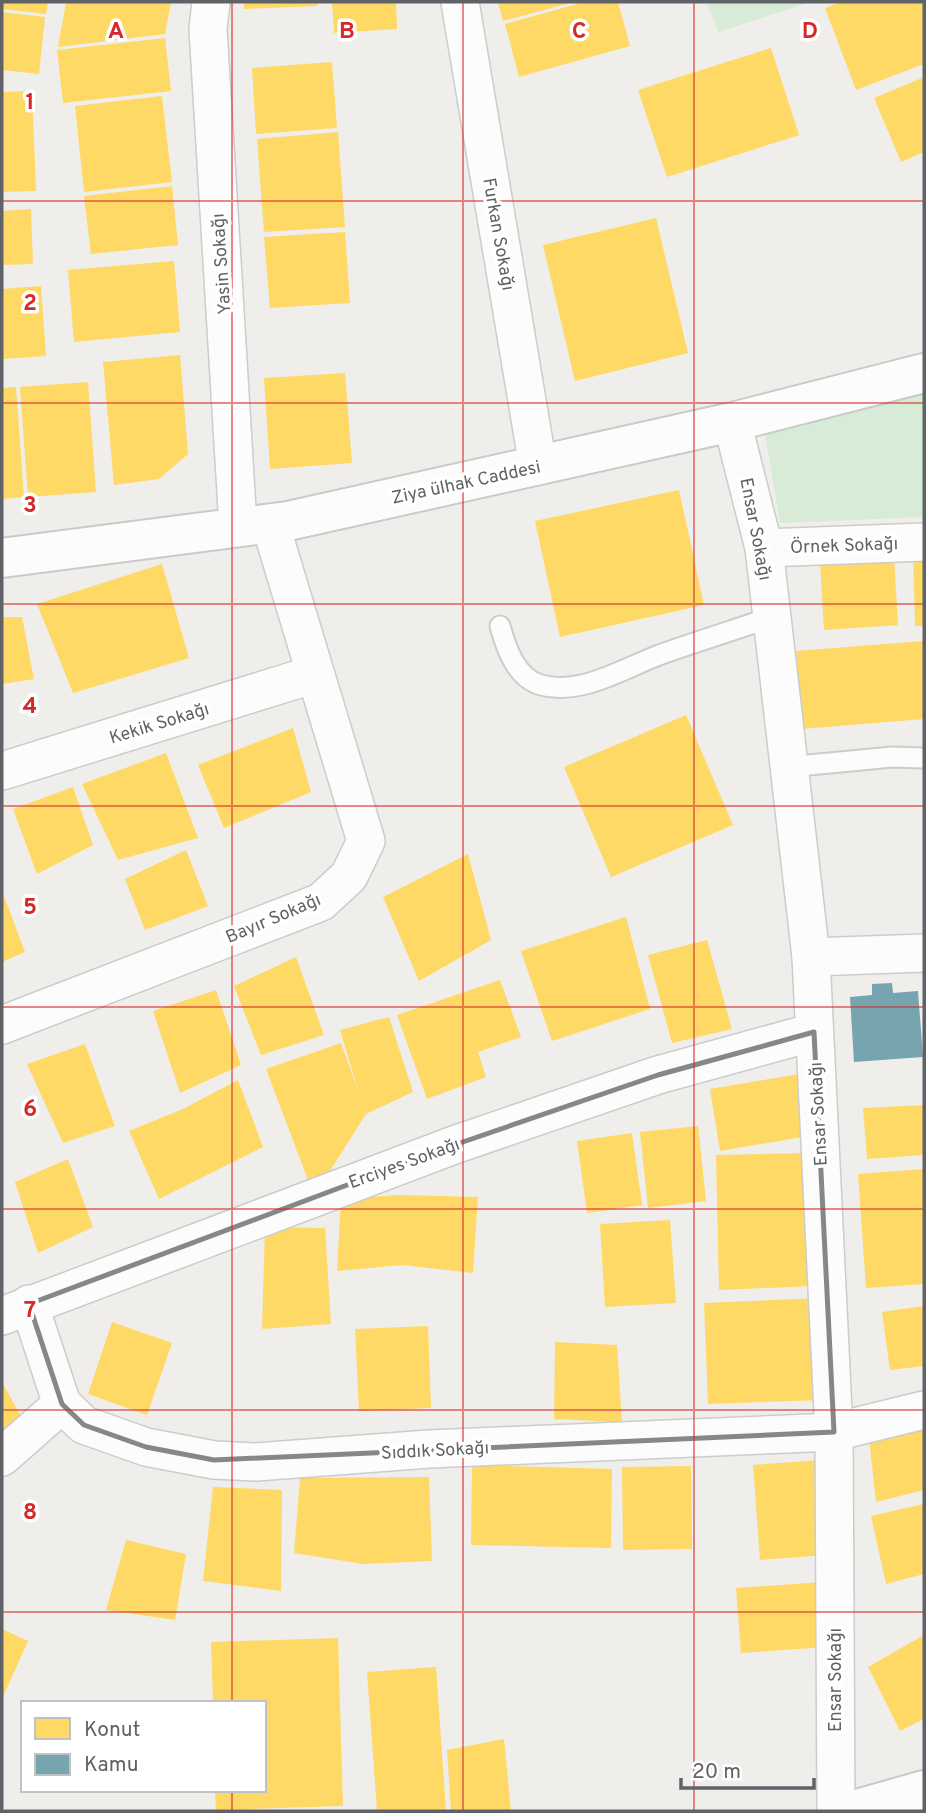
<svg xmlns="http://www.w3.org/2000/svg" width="926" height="1813" font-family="Overpass,sans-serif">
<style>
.green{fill:#d8ebd6}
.homes{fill:#ffd966}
.public{fill:#76a5af}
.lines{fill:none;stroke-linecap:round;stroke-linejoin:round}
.lane-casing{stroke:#cbcccc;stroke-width:23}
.street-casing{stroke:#cbcccc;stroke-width:40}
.secondary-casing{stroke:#cacacb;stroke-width:42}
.lane{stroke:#fdfcfc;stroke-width:19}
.street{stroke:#fdfcfc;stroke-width:37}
.secondary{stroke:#fdfcfc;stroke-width:38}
.marked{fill:none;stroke:#84888a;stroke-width:5;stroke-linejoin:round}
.grid{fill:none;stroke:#d62828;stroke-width:2;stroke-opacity:0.55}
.labels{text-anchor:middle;stroke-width:7;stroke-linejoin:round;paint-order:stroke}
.street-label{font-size:18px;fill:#5f6368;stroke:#fff}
.grid-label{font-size:23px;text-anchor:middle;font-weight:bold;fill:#d62828;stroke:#fff;stroke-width:7;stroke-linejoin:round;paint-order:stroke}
</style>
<rect width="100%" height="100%" fill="#efeeea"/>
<g class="green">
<polygon points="707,2 811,2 718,32"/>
<polygon points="924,391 924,517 780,523 765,433"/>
</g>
<g class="homes">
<polygon points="2,2 48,2 46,14 2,9"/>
<polygon points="66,2 171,2 165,34 58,47"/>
<polygon points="244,2 318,2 318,6 244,9"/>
<polygon points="332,2 396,2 397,29 334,33"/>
<polygon points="498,2 570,2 570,3 503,21"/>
<polygon points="584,2 618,2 630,46 519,77 505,24"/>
<polygon points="841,2 924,2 924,64 856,90 825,8"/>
<polygon points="2,12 45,17 39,74 2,70"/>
<polygon points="165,38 171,91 63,103 57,50"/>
<polygon points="771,48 799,135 667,177 638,90"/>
<polygon points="332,62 337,128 256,134 252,68"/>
<polygon points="924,77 924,152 901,162 874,98"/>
<polygon points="32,91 36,191 2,192 2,92"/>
<polygon points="162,96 172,182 84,192 75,106"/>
<polygon points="338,132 345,227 264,232 257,139"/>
<polygon points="172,186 178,245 91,254 84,196"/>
<polygon points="31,209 33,264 2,265 2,211"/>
<polygon points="656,218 688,353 575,381 543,245"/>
<polygon points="345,232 350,303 270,308 264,237"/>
<polygon points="174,261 180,332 74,342 68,270"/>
<polygon points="41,286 46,356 2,359 2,289"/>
<polygon points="180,355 188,454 159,479 114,485 103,362"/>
<polygon points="345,373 352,463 270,469 264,378"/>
<polygon points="88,382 96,492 28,497 20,387"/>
<polygon points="16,387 24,497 2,499 2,388"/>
<polygon points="679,490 704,605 560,637 535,521"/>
<polygon points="913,555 924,555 924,626 915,626"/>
<polygon points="894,557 898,625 824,630 820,562"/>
<polygon points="162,564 189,658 73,693 37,604"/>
<polygon points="2,617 22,617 34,679 2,684"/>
<polygon points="924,641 924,719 802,729 796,651"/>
<polygon points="686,715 733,825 611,877 564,767"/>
<polygon points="293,728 311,792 224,828 198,765"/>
<polygon points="166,753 198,838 118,860 82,784"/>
<polygon points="73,787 93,845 37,874 13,809"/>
<polygon points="186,850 208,906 145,930 125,879"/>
<polygon points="468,854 491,940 419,981 383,897"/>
<polygon points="2,891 25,952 2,962"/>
<polygon points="626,917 650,1009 552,1041 521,951"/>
<polygon points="707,940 732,1029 672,1043 648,955"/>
<polygon points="296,957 324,1035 261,1055 234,986"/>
<polygon points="500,980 521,1037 478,1052 486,1077 427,1099 397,1015"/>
<polygon points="216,990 241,1065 180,1093 153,1011"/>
<polygon points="389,1017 413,1092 366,1114 314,1196 266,1069 341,1043 359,1093 340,1030"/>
<polygon points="85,1044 115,1126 63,1143 27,1064"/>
<polygon points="799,1074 809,1136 720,1151 710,1089"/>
<polygon points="238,1080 263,1147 159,1199 129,1131 183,1109"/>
<polygon points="924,1105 924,1155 867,1159 863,1108"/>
<polygon points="698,1126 706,1201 648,1208 640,1132"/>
<polygon points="632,1133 642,1205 587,1213 577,1141"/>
<polygon points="805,1153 812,1286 719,1290 716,1155"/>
<polygon points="68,1159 93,1227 38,1253 15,1182"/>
<polygon points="924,1169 924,1284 866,1288 858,1174"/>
<polygon points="400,1195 478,1197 473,1273 403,1265 337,1271 341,1199"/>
<polygon points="670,1220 676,1303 605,1307 600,1224"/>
<polygon points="265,1227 325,1228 331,1324 262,1329"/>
<polygon points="819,1298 823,1400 708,1404 704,1303"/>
<polygon points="924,1306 924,1366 890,1370 882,1312"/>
<polygon points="112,1322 172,1343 147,1415 88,1394"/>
<polygon points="428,1326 431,1408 359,1411 355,1329"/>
<polygon points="555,1342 617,1345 622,1422 554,1419"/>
<polygon points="2,1382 23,1420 2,1432"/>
<polygon points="924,1428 924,1490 876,1502 869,1438"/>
<polygon points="820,1460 827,1555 760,1560 753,1465"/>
<polygon points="472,1465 612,1469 611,1548 471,1545"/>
<polygon points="691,1466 692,1549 623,1550 622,1467"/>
<polygon points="429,1477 432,1561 363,1564 294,1553 300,1478"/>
<polygon points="213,1487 282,1490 281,1591 203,1581"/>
<polygon points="924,1504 924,1574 886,1584 871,1516"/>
<polygon points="126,1540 186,1554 175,1620 106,1610"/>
<polygon points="822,1582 827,1647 741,1653 736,1588"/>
<polygon points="2,1629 28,1641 2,1699"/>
<polygon points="924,1635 924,1719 900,1731 868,1667"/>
<polygon points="338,1638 343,1806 216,1810 215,1790 264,1790 264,1703 213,1703 211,1642"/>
<polygon points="436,1667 446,1811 377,1811 367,1672"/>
<polygon points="504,1739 511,1811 451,1811 447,1750"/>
</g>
<polygon class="public" points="892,983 893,993 918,991 923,1057 854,1062 850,997 872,995 872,984"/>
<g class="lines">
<defs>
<g id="lane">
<path d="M 500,626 C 506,648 516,678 541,685 C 580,696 625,668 659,655 C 696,642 734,630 772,617"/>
<polyline points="788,767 892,757 924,758"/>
</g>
<g id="street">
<polyline points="211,2 208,29 238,526"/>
<polyline points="460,2 538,466"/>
<polyline points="732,422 764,548 811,957 834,1432 836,1811"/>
<polyline points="764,548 924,542"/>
<polyline points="2,771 315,674"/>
<polyline points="811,957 924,953"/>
<polyline points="2,1025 321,902 349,876 366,841 270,523"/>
<polyline points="29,1304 62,1404 84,1425 146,1447 214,1460 256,1462 429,1449 834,1432 924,1410"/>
<polyline points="2,1316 454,1145 658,1075 814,1032"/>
<polyline points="2,1457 62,1404"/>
</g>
<g id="secondary">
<polyline points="2,558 288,521 732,422 924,373"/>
<polyline points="850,1811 924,1790"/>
</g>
</defs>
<use href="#lane" class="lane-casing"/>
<use href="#street" class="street-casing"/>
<use href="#secondary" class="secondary-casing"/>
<use href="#lane" class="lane"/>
<use href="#street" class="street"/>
<use href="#secondary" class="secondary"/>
</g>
<path class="marked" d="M 814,1032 L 834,1432 L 214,1460 L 146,1447 L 84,1425 L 62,1404 L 29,1304 L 454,1145 L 658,1075 Z"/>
<path class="grid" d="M 232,2 L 232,1703M 463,2 L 463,1811M 694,2 L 694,1811M 2,201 L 924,201M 2,403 L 924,403M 2,604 L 924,604M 2,806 L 924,806M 2,1007 L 924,1007M 2,1209 L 924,1209M 2,1410 L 924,1410M 2,1612 L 924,1612M 232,1790 L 232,1811"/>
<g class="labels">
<g class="street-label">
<text transform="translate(499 234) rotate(80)" y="6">Furkan Sokağı</text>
<text transform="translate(221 264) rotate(-94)" y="6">Yasin Sokağı</text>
<text transform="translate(466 482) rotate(-12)" y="6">Ziya ülhak Caddesi</text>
<text transform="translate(756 529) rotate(79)" y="6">Ensar Sokağı</text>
<text transform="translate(844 545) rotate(-2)" y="6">Örnek Sokağı</text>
<text transform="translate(159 723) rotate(-17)" y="6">Kekik Sokağı</text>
<text transform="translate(273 918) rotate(-23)" y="6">Bayır Sokağı</text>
<text transform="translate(818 1114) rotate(-93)" y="6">Ensar Sokağı</text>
<text transform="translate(404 1163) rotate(-20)" y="6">Erciyes Sokağı</text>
<text transform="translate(435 1450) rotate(-3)" y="6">Sıddık Sokağı</text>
<text transform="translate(835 1680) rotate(-90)" y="6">Ensar Sokağı</text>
</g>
</g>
<g class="grid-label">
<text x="116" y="38">A</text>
<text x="347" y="38">B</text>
<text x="579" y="38">C</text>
<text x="810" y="38">D</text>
<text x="30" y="109">1</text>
<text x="30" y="310">2</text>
<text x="30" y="512">3</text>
<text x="30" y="713">4</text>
<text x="30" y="914">5</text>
<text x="30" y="1116">6</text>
<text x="30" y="1317">7</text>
<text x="30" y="1519">8</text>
</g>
<rect width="926" height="1813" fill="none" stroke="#5f6368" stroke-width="7"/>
<rect x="21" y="1701" width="245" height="91" fill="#ffffff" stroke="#bfc1c3" stroke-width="2"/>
<rect x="35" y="1718" width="35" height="21" fill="#ffd966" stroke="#bfc1c3" stroke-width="2"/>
<text x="84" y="1736" font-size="21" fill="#5f6368">Konut</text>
<rect x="35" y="1754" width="35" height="21" fill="#76a5af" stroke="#bfc1c3" stroke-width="2"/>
<text x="84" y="1771" font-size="21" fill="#5f6368">Kamu</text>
<path d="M681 1778v10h133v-10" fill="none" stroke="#5f6368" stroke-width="3.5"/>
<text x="692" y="1778" font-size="21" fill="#5f6368" stroke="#ffffff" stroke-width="5" paint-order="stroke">20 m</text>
</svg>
